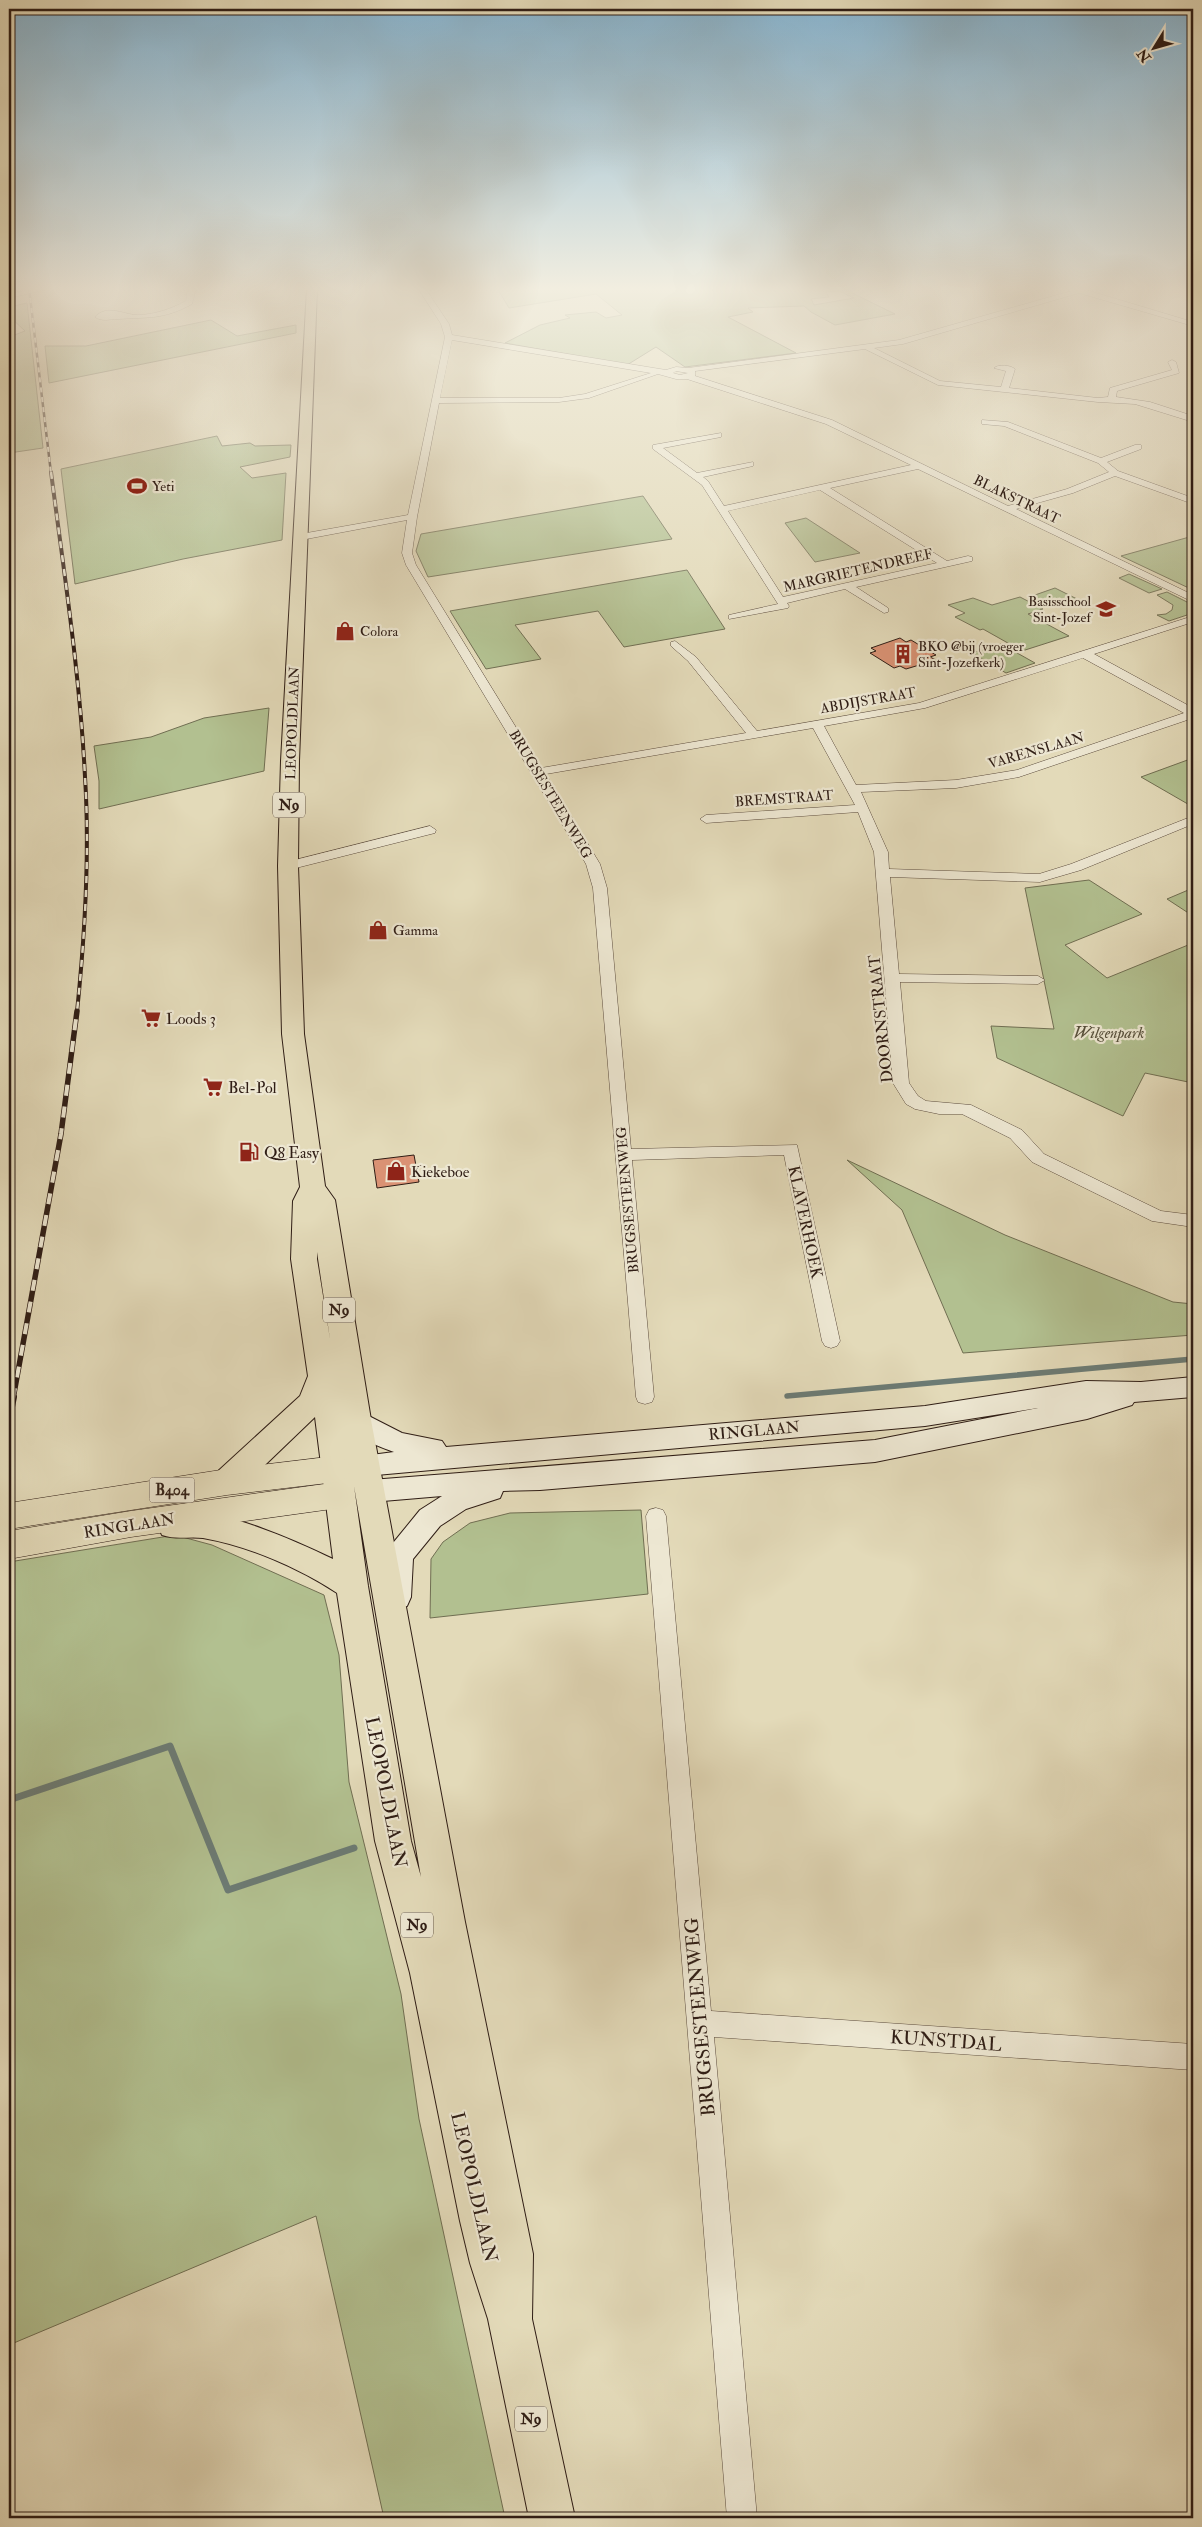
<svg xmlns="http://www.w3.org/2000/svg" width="1202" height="2527" font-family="'IM FELL Double Pica',serif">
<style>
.green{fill:#b2c090;stroke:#706e52;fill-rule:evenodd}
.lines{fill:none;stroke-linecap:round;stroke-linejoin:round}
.stream-far1{stroke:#6c7b74;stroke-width:5.5}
.stream{stroke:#6c7b74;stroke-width:7}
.building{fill:#da9274;stroke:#2f1d15}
.street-casing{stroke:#5c4c3e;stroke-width:1}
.secondary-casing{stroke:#2f1d15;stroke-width:2}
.primary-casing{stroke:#2f1d15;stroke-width:2}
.highway-casing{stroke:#2f1d15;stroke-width:1}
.street{fill:#ede7d2;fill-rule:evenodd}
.secondary{fill:#ede7d2;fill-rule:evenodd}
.primary{fill:#e3dab9;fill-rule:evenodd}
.highway{fill:#e3dab9;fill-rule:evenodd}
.rail-far3-casing{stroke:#2f1d15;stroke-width:2.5}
.rail-far2-casing{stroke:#2f1d15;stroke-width:4}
.rail-far1-casing{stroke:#2f1d15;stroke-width:5.5}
.rail-casing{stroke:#2f1d15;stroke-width:6}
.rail-far3{stroke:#ede7d2;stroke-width:2;stroke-dasharray:5;stroke-linecap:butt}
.rail-far2{stroke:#ede7d2;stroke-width:2.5;stroke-dasharray:7;stroke-linecap:butt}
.rail-far1{stroke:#ede7d2;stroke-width:4;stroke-dasharray:11;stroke-linecap:butt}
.rail{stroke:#ede7d2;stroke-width:4.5;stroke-dasharray:14;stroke-linecap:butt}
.labels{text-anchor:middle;stroke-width:4.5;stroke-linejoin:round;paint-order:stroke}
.far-poi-label{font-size:14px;fill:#2f1d15;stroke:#ede7d2;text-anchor:start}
.far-street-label{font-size:14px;fill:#2f1d15;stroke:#ede7d2}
.shield{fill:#ede7d2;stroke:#685a4e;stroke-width:1}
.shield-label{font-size:15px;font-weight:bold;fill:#2f1d15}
.poi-label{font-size:16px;fill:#2f1d15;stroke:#ede7d2;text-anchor:start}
.street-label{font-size:16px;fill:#2f1d15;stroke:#ede7d2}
.park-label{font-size:16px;font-style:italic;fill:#564e3a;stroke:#ede7d2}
.near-street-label{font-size:19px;fill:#2f1d15;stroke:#ede7d2}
</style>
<rect width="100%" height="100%" fill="#e3dab9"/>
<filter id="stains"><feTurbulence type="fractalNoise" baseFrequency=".004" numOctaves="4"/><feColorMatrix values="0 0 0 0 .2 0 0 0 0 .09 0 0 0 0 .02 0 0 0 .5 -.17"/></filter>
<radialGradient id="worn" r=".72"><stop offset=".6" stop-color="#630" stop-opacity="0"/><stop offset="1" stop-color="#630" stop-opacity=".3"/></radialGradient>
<g class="green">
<path d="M 497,288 L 852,288 L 846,290 L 895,314 L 835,325 L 811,312 L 804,306 L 748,308 L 753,312 L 728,317 L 796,353 L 685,367 L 656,347 L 627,365 L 505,343 L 540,325 L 570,318 L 565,315 L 596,312 L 606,318 L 622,315 L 596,294 L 509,308 ZM 839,291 L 854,298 L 814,305 L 811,299 L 829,297 L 826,292 Z"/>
<polygon points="27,303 43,448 9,453 9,337 25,331 9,316 9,307"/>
<polygon points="211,320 237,336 296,325 296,333 49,383 45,346 86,346"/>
<polygon points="217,436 222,446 250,443 255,446 291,445 290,457 240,467 252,478 286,473 282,540 183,559 75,584 61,469"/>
<polygon points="643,496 672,539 428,577 416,551 421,534"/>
<polygon points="806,518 860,553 815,562 785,523"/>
<polygon points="1193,536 1193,590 1121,556"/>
<polygon points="687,570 725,629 624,647 598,611 515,625 541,659 486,669 450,611"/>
<polygon points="1129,574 1162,589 1149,593 1119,578"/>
<polygon points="1055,588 1077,599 1050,607 1036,601 1035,595"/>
<polygon points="1167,592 1193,605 1193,613 1169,621 1157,615 1166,614 1172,610 1173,605 1157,595"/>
<polygon points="1020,597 1043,609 1028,614 1069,636 1022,651 983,629 980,630 955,617 965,613 948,605 973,598 992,605"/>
<polygon points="1001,644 1035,663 1006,673 972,653"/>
<polygon points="269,708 264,771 99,809 99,781 94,746 151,737 204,718"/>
<polygon points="1193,758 1193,807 1141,777"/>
<polygon points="1089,880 1142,914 1065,945 1107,978 1193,943 1193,1083 1145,1073 1123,1116 997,1058 991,1026 1054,1029 1025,888"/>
<polygon points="1193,888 1193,916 1167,899"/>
<polygon points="847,1160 1005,1235 1173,1302 1193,1304 1193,1335 963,1353 902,1210"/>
<polygon points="641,1510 648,1594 430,1618 431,1559 443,1542 470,1523 510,1513"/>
<polygon points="175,1535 212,1545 324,1595 339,1655 349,1782 401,1994 419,2119 505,2518 384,2518 316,2216 9,2345 9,1562"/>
</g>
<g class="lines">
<polyline class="stream-far1" points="787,1396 1193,1359"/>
<polyline class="stream" points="9,1800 170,1746 228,1890 354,1848"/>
</g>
<g class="building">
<polygon points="900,638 906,642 911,640 936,655 930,657 936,660 906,669 900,666 894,668 870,653 876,651 871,648"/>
<polygon points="414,1155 419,1182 377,1188 373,1160"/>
</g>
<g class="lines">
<defs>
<g id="street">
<polygon points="39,288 53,288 9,298 9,294"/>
<path d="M 188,288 L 196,288 L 192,304 C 163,320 148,317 118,319 C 109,319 103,322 95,317 C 108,303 125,316 140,315 C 156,314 171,309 186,301 Z"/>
<path d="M 418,288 L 425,288 L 449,324 L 452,335 L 666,370 L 676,367 L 688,368 L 899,340 L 1071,291 L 1065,288 L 1083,289 L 1193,322 L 1193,326 L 1079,293 L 903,344 L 874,348 L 940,381 L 1001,387 L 1006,371 L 994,368 C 999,364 1010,365 1015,369 L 1009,388 L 1098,398 L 1108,397 L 1110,388 L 1172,370 L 1168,362 L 1172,360 L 1176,362 L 1179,373 L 1117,391 L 1116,397 L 1150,402 L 1193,416 L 1193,422 L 1135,404 L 1098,402 L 938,385 L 865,349 L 695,371 L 695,376 L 832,420 L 1008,506 L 1067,489 L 1109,472 L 1098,463 L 1004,426 L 982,424 L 982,420 L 1008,422 L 1101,458 L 1135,445 L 1141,445 L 1141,449 L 1107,462 L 1118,471 L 1193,498 L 1193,504 L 1115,476 L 1073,493 L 1016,509 L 1193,595 L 1193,602 L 918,469 L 830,488 L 947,561 L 968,556 L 972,557 L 972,561 L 856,587 L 888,608 L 888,612 L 884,613 L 845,589 L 787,603 L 789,606 L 788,608 L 729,619 L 729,615 L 778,604 L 702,485 L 653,449 L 653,445 L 721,433 L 721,437 L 663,448 L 697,473 L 753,462 L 753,466 L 703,477 L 708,481 L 724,506 L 911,465 L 826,424 L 687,379 L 676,379 L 658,374 L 589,398 L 559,402 L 439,403 L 417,517 L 412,553 L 416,565 L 541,768 L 746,733 L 688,661 L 671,646 L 671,642 L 675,641 L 696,657 L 757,731 L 919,703 L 1193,616 L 1193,622 L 1094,654 L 1193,708 L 1193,718 L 1019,777 L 956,788 L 861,792 L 888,852 L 889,869 L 1039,874 L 1071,864 L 1193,816 L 1193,824 L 1081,870 L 1040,882 L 890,877 L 899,974 L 1038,976 L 1045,980 L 1038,984 L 900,982 L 909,1083 L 918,1096 L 926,1101 L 971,1105 L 1022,1130 L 1044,1154 L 1161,1211 L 1193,1215 L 1193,1227 L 1152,1221 L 1032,1162 L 1010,1138 L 962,1114 L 939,1114 L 915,1109 L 906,1104 L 893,1083 L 874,852 L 858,812 L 706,823 L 700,819 L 706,815 L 855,805 L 813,728 L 546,774 L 600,864 L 607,888 L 631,1149 L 797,1145 L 840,1341 L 837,1346 L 831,1348 L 825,1346 L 822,1341 L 784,1155 L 632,1160 L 654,1397 L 652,1402 L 645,1404 L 638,1402 L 636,1397 L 593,888 L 586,864 L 406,565 L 402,553 L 407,520 L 301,540 L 296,537 L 301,534 L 408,515 L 445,337 L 441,324 ZM 452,340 L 651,373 L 585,394 L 559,398 L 440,398 ZM 676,371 L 688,373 L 680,375 L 673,373 ZM 820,490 L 937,563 L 783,597 L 728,511 ZM 1083,658 L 1184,713 L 1017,770 L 956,780 L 856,785 L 824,726 L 925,708 Z"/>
<polygon points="430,826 436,830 435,833 288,870 281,866 283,863"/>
<polygon points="656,1508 663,1510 666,1516 711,2011 1193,2044 1193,2070 714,2037 757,2518 727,2518 646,1516 649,1510"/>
</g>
<path id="secondary" d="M 1193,1377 L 1193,1397 L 1134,1402 L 1132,1405 L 1087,1419 L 875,1462 L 540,1490 L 503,1491 L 500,1498 L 466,1509 L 440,1526 L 413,1559 L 411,1597 L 407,1606 L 397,1609 L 387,1606 L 383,1597 L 385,1556 L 389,1548 L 420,1510 L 442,1496 L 371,1502 L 361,1499 L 357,1491 L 361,1483 L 371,1480 L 875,1440 L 1038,1408 L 925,1426 L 365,1476 L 356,1473 L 352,1465 L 356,1457 L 394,1452 C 377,1446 353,1437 344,1420 L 348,1413 L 357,1410 L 402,1433 L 442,1441 L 446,1447 L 925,1406 L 1086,1381 L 1141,1382 Z"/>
<path id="primary" d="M 307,288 L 317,288 L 299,761 L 298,866 L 304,1034 L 325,1186 L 335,1200 L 371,1420 L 465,1922 L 533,2254 L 532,2319 L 575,2518 L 529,2518 L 488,2319 L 470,2263 L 460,2221 L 410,1973 L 375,1841 L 337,1593 C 299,1568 249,1546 203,1538 C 189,1536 176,1540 162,1535 L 158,1526 L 162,1517 C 170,1514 179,1511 188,1511 C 230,1512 296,1541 333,1559 L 315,1417 L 238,1491 L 227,1494 L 216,1491 L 212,1482 L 216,1473 L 300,1396 L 308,1376 L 291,1259 L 293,1201 L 300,1187 L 282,1034 L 278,866 L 281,761 ZM 317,1252 L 330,1339 L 317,1259 ZM 354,1486 L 421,1877 L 411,1841 L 368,1586 Z"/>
<g id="highway">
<polygon points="336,1456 347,1460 351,1469 347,1478 336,1482 227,1495 9,1529 9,1503 227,1469"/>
<polygon points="339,1482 350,1486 355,1495 350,1504 339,1508 131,1537 9,1559 9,1531 131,1511"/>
</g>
</defs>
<use href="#street" class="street-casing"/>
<use href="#secondary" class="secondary-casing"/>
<use href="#primary" class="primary-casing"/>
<use href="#highway" class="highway-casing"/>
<use href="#street" class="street"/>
<use href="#secondary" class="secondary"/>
<use href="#primary" class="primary"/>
<use href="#highway" class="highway"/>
<defs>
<polyline id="rail-far3" points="29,288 51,473"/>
<path id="rail-far2" d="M 51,472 C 64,573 80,675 85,777 C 90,855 85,934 77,1012"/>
<polyline id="rail-far1" points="13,1399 61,1134 77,1011"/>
<polyline id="rail" points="9,1422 14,1397"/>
</defs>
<use href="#rail-far3" class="rail-far3-casing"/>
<use href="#rail-far2" class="rail-far2-casing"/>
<use href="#rail-far1" class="rail-far1-casing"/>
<use href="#rail" class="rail-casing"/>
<use href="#rail-far3" class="rail-far3"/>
<use href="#rail-far2" class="rail-far2"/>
<use href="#rail-far1" class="rail-far1"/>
<use href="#rail" class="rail"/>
</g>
<linearGradient id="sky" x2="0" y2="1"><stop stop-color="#87b6d3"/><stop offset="0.45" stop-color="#f2eee0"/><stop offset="1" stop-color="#f2eee0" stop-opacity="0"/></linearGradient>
<rect width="1202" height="642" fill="url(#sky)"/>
<defs>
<symbol id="stadium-bare" viewBox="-9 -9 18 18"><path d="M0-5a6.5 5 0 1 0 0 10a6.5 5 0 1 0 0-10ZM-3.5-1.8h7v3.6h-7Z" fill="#8f2418" stroke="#ede7d2" stroke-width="2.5" paint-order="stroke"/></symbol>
<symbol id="school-bare" viewBox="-9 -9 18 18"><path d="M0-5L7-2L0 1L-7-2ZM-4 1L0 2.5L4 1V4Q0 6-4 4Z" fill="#8f2418" stroke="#ede7d2" stroke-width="2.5" paint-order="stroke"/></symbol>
<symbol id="shop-bare" viewBox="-9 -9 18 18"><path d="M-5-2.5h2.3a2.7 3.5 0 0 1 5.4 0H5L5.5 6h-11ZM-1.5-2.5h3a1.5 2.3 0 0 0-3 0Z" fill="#8f2418" stroke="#ede7d2" stroke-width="2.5" paint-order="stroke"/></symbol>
<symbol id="building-bare" viewBox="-9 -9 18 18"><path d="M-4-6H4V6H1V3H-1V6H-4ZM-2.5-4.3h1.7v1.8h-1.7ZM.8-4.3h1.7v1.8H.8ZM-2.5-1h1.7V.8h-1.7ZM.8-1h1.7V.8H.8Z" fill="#8f2418" stroke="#ede7d2" stroke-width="2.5" paint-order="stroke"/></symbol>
<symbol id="supermarket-bare" viewBox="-9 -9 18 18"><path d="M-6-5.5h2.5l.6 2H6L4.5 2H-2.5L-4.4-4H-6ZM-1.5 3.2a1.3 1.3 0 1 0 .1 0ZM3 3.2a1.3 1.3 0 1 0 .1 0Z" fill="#8f2418" stroke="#ede7d2" stroke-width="2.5" paint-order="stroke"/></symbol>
<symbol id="fuel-bare" viewBox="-9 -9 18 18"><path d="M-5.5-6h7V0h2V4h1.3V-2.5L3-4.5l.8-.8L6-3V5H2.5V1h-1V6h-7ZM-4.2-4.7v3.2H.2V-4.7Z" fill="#8f2418" stroke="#ede7d2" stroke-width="2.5" paint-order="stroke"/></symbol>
</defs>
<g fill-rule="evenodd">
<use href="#stadium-bare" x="123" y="472" width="28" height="28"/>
<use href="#school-bare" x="1092" y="595" width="28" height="28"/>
<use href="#shop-bare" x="331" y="617" width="28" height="28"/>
<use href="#building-bare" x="889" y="640" width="28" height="28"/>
<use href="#shop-bare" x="364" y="916" width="28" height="28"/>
<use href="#supermarket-bare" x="137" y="1004" width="28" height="28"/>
<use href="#supermarket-bare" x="199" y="1073" width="28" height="28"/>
<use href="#fuel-bare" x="235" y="1138" width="28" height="28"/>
<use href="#shop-bare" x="382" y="1157" width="28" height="28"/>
</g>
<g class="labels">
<g class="far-poi-label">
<text x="152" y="491">Yeti</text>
<text x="1091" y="606" text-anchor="end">Basisschool<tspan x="1091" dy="16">Sint-Jozef</tspan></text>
<text x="360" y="636">Colora</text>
<text x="918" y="651">BKO @bij (vroeger<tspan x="918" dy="16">Sint-Jozefkerk)</tspan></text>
<text x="393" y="935">Gamma</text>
</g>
<g class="far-street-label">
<text transform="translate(1017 499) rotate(26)" y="5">BLAKSTRAAT</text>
<text transform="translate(858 570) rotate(-13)" y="5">MARGRIETENDREEF</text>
<text transform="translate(868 700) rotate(-10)" y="5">ABDIJSTRAAT</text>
<text transform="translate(292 723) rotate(-88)" y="5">LEOPOLDLAAN</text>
<text transform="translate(1036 750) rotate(-16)" y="5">VARENSLAAN</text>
<text transform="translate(551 794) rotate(59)" y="5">BRUGSESTEENWEG</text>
<text transform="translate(784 798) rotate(-4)" y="5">BREMSTRAAT</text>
<text transform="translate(627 1200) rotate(-95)" y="5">BRUGSESTEENWEG</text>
</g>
<g class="shield">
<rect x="273" y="792.5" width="32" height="25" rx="4"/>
<rect x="323" y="1297.5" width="32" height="25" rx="4"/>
<rect x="149.5" y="1477.5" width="45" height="25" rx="4"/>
<rect x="401" y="1912.5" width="32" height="25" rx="4"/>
<rect x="515" y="2406.5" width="32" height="25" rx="4"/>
</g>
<g class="shield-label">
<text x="289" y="810">N9</text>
<text x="339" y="1315">N9</text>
<text x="172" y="1495">B404</text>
<text x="417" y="1930">N9</text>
<text x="531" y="2424">N9</text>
</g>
<g class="poi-label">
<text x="166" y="1024">Loods 3</text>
<text x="228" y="1093">Bel-Pol</text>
<text x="264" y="1158">Q8 Easy</text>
<text x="411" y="1177">Kiekeboe</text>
</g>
<g class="street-label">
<text transform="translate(880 1019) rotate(-96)" y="6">DOORNSTRAAT</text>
<text transform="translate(806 1222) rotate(78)" y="6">KLAVERHOEK</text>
<text transform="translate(754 1430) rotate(-5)" y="6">RINGLAAN</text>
<text transform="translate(129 1525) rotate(-9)" y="6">RINGLAAN</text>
</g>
<g class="park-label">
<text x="1109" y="1038">Wilgenpark</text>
</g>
<g class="near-street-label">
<text transform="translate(387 1792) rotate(79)" y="7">LEOPOLDLAAN</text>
<text transform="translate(699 2017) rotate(-95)" y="7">BRUGSESTEENWEG</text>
<text transform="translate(946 2040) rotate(4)" y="7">KUNSTDAL</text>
<text transform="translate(475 2187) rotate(77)" y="7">LEOPOLDLAAN</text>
</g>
</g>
<rect width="1202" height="2527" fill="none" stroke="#e3dab9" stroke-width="30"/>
<rect x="10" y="10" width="1182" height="2507" fill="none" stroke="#2f1d15" stroke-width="2.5"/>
<rect x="15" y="15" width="1172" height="2497" fill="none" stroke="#2f1d15"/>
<g transform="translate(1154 48) rotate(233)" stroke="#ede7d2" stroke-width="4" paint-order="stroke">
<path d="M0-4L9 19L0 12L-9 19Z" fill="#2f1d15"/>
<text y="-8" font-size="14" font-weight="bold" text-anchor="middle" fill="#2f1d15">N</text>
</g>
<rect width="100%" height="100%" filter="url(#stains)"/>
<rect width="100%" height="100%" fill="url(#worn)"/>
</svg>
